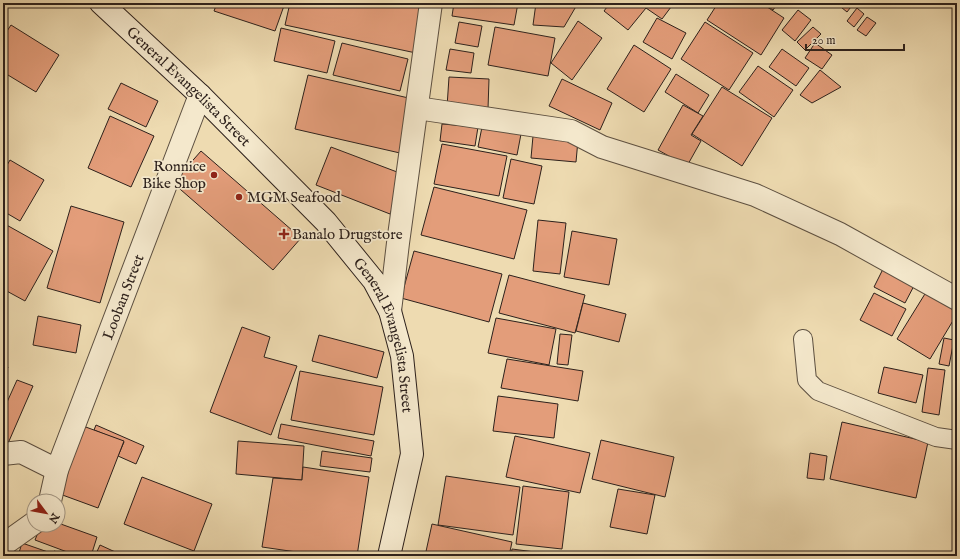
<svg xmlns="http://www.w3.org/2000/svg" width="960" height="559" font-family="'IM FELL English',serif">
<style>
.building{fill:#e39d7a;stroke:#2d211c}
.lines{fill:none;stroke-linecap:round;stroke-linejoin:round}
.lane-casing{stroke:#5d5041;stroke-width:20}
.street-casing{stroke:#5d5041;stroke-width:24}
.secondary-casing{stroke:#2d211c;stroke-width:24}
.lane{stroke:#f4e8cc;stroke-width:18}
.street{stroke:#f4e8cc;stroke-width:22}
.secondary{stroke:#f4e8cc;stroke-width:22}
.poi-dot{fill:#8f2418;stroke:#f4e8cc;stroke-width:1.5}
.labels{text-anchor:middle;stroke-width:3.5;stroke-linejoin:round;paint-order:stroke}
.street-label{font-size:15px;fill:#2d211c;stroke:#f4e8cc}
.poi-label{font-size:15px;fill:#2d211c;stroke:#f4e8cc;text-anchor:start}
</style>
<rect width="100%" height="100%" fill="#eedbb1"/>
<filter id="stains"><feTurbulence type="fractalNoise" baseFrequency=".005" numOctaves="4"/><feColorMatrix values="0 0 0 0 .2 0 0 0 0 .09 0 0 0 0 .02 0 0 0 .5 -.17"/></filter>
<radialGradient id="worn" r=".72"><stop offset=".6" stop-color="#630" stop-opacity="0"/><stop offset="1" stop-color="#630" stop-opacity=".3"/></radialGradient>
<g class="building">
<polygon points="217,3 285,3 275,31 214,11"/>
<polygon points="290,3 426,3 416,53 285,25"/>
<polygon points="454,3 518,3 514,25 452,16"/>
<polygon points="536,3 578,3 564,27 533,25"/>
<polygon points="610,3 674,3 662,19 646,8 628,30 604,11"/>
<polygon points="718,3 761,3 784,18 761,55 707,20"/>
<polygon points="763,3 778,3 773,10"/>
<polygon points="793,3 803,3 798,8"/>
<polygon points="836,3 854,3 847,12"/>
<polygon points="857,8 864,14 854,27 847,21"/>
<polygon points="798,10 811,20 795,41 782,30"/>
<polygon points="867,17 876,23 866,36 857,30"/>
<polygon points="657,18 686,33 672,59 643,42"/>
<polygon points="578,21 602,38 572,80 551,63"/>
<polygon points="459,22 482,26 478,47 455,43"/>
<polygon points="705,22 753,53 729,90 681,59"/>
<polygon points="11,25 59,55 36,92 3,72 3,37"/>
<polygon points="495,27 555,38 548,76 488,65"/>
<polygon points="813,27 821,34 805,50 797,42"/>
<polygon points="281,28 335,41 327,73 274,61"/>
<polygon points="342,43 408,59 400,91 333,75"/>
<polygon points="815,43 832,55 822,69 805,58"/>
<polygon points="634,45 671,69 644,112 607,89"/>
<polygon points="450,49 474,53 471,73 446,70"/>
<polygon points="782,49 809,68 796,86 769,67"/>
<polygon points="758,66 793,90 774,117 739,92"/>
<polygon points="820,70 841,87 812,103 800,95"/>
<polygon points="676,74 709,95 698,113 665,92"/>
<polygon points="308,75 413,99 400,153 295,129"/>
<polygon points="449,77 489,79 488,109 447,107"/>
<polygon points="562,79 612,103 600,130 549,106"/>
<polygon points="121,83 158,101 146,127 108,109"/>
<polygon points="722,87 772,118 742,166 692,134"/>
<polygon points="683,105 703,116 691,135 701,141 687,166 658,150"/>
<polygon points="110,116 154,136 131,187 88,168"/>
<polygon points="442,124 478,127 475,146 440,141"/>
<polygon points="482,127 521,134 517,155 478,147"/>
<polygon points="533,136 578,140 576,162 531,158"/>
<polygon points="442,144 507,156 499,196 434,184"/>
<polygon points="331,147 405,175 390,214 316,185"/>
<polygon points="201,151 301,238 273,270 173,183"/>
<polygon points="511,159 542,166 534,204 503,198"/>
<polygon points="10,160 44,180 20,221 3,211 3,172"/>
<polygon points="434,187 527,210 514,259 421,235"/>
<polygon points="71,206 124,222 100,303 47,288"/>
<polygon points="538,220 566,223 560,274 533,271"/>
<polygon points="3,223 53,251 25,301 3,289"/>
<polygon points="572,231 617,239 609,285 564,277"/>
<polygon points="414,251 502,274 489,322 401,298"/>
<polygon points="884,267 916,282 905,303 874,287"/>
<polygon points="509,275 585,295 575,333 499,313"/>
<polygon points="928,289 957,307 957,314 930,359 897,339"/>
<polygon points="874,293 906,309 892,336 860,320"/>
<polygon points="583,303 626,314 619,342 576,331"/>
<polygon points="38,316 81,325 76,353 33,345"/>
<polygon points="496,318 556,329 549,365 488,353"/>
<polygon points="242,327 270,337 264,357 297,366 271,435 210,412"/>
<polygon points="560,334 572,335 568,365 557,364"/>
<polygon points="319,335 384,352 377,378 312,361"/>
<polygon points="944,338 954,340 949,366 939,364"/>
<polygon points="507,359 583,371 578,401 501,388"/>
<polygon points="3,365 8,367 3,381"/>
<polygon points="884,367 923,375 916,403 878,393"/>
<polygon points="928,368 945,370 939,415 922,412"/>
<polygon points="300,371 383,387 374,435 291,420"/>
<polygon points="17,380 33,386 6,448 3,447 3,411"/>
<polygon points="498,396 558,404 554,438 493,431"/>
<polygon points="842,422 928,442 916,498 830,479"/>
<polygon points="281,424 374,441 371,456 278,438"/>
<polygon points="96,425 144,446 136,464 118,456 124,442 94,430"/>
<polygon points="83,426 124,441 98,508 57,493"/>
<polygon points="515,436 590,453 580,493 506,477"/>
<polygon points="601,440 674,457 665,497 592,479"/>
<polygon points="238,441 304,446 302,480 236,474"/>
<polygon points="322,451 372,458 370,472 320,466"/>
<polygon points="810,453 827,456 824,480 807,478"/>
<polygon points="303,467 369,477 357,556 324,556 262,547 273,478 302,480"/>
<polygon points="446,476 520,487 513,535 438,525"/>
<polygon points="142,477 212,504 194,551 124,524"/>
<polygon points="523,486 569,492 562,549 516,544"/>
<polygon points="618,489 655,495 647,534 610,527"/>
<polygon points="58,523 97,537 91,556 78,556 35,540 41,525 58,525"/>
<polygon points="432,524 512,542 509,556 425,556"/>
<polygon points="22,543 48,552 47,556 18,556"/>
<polygon points="100,545 124,556 95,556"/>
<polygon points="512,549 550,554 550,556 511,556"/>
<polygon points="54,551 72,556 53,556"/>
</g>
<g class="lines">
<defs>
<polyline id="lane" points="803,339 807,380 818,391 936,437 957,440"/>
<g id="street">
<polyline points="417,108 571,131 602,147 755,195 840,234 957,299"/>
<polyline points="390,311 398,243 431,3"/>
<polyline points="3,454 21,452 57,470"/>
<path id="s1" d="M 50,501 L 57,470 L 200,95"/>
<polyline points="3,545 34,523"/>
</g>
<g id="secondary">
<path id="s2" d="M 101,3 L 200,95 L 326,222 L 374,281 L 390,311 L 402,356 L 412,454 L 389,556"/>
</g>
</defs>
<use href="#lane" class="lane-casing"/>
<use href="#street" class="street-casing"/>
<use href="#secondary" class="secondary-casing"/>
<use href="#lane" class="lane"/>
<use href="#street" class="street"/>
<use href="#secondary" class="secondary"/>
</g>
<g class="poi-dot">
<circle cx="214" cy="175" r="4"/>
<circle cx="239" cy="197" r="4"/>
<path d="M282 228h4v4h4v4h-4v4h-4v-4h-4v-4h4z"/>
</g>
<g class="labels">
<g class="street-label">
<text dy="5" stroke="none"><textPath href="#s2" startOffset="121">General Evangelista Street</textPath></text>
<text dy="5" stroke="none"><textPath href="#s1" startOffset="217">Looban Street</textPath></text>
<text dy="5" stroke="none"><textPath href="#s2" startOffset="445">General Evangelista Street</textPath></text>
</g>
<g class="poi-label">
<text x="206" y="171" text-anchor="end">Ronnice<tspan x="206" dy="17">Bike Shop</tspan></text>
<text x="247" y="202">MGM Seafood</text>
<text x="292" y="239">Banalo Drugstore</text>
</g>
</g>
<rect width="960" height="559" fill="none" stroke="#eedbb1" stroke-width="16"/>
<rect x="4" y="4" width="952" height="551" fill="none" stroke="#2d211c" stroke-width="2"/>
<rect x="8" y="8" width="944" height="543" fill="none" stroke="#2d211c"/>
<g transform="translate(46 513) rotate(122)"><circle r="19" fill="#f4e8cc" stroke="#a49886"/>
<path d="M0-3L7 15L0 10L-7 15Z" fill="#8f2418"/>
<text y="-6" font-size="11" font-weight="bold" text-anchor="middle" fill="#2d211c">N</text>
</g>
<path d="M806 44v6h98v-6" fill="none" stroke="#2d211c" stroke-width="2"/>
<text x="812" y="44" font-size="12" fill="#2d211c" stroke="#f4e8cc" stroke-width="3" paint-order="stroke">20 m</text>
<rect width="100%" height="100%" filter="url(#stains)"/>
<rect width="100%" height="100%" fill="url(#worn)"/>
</svg>
